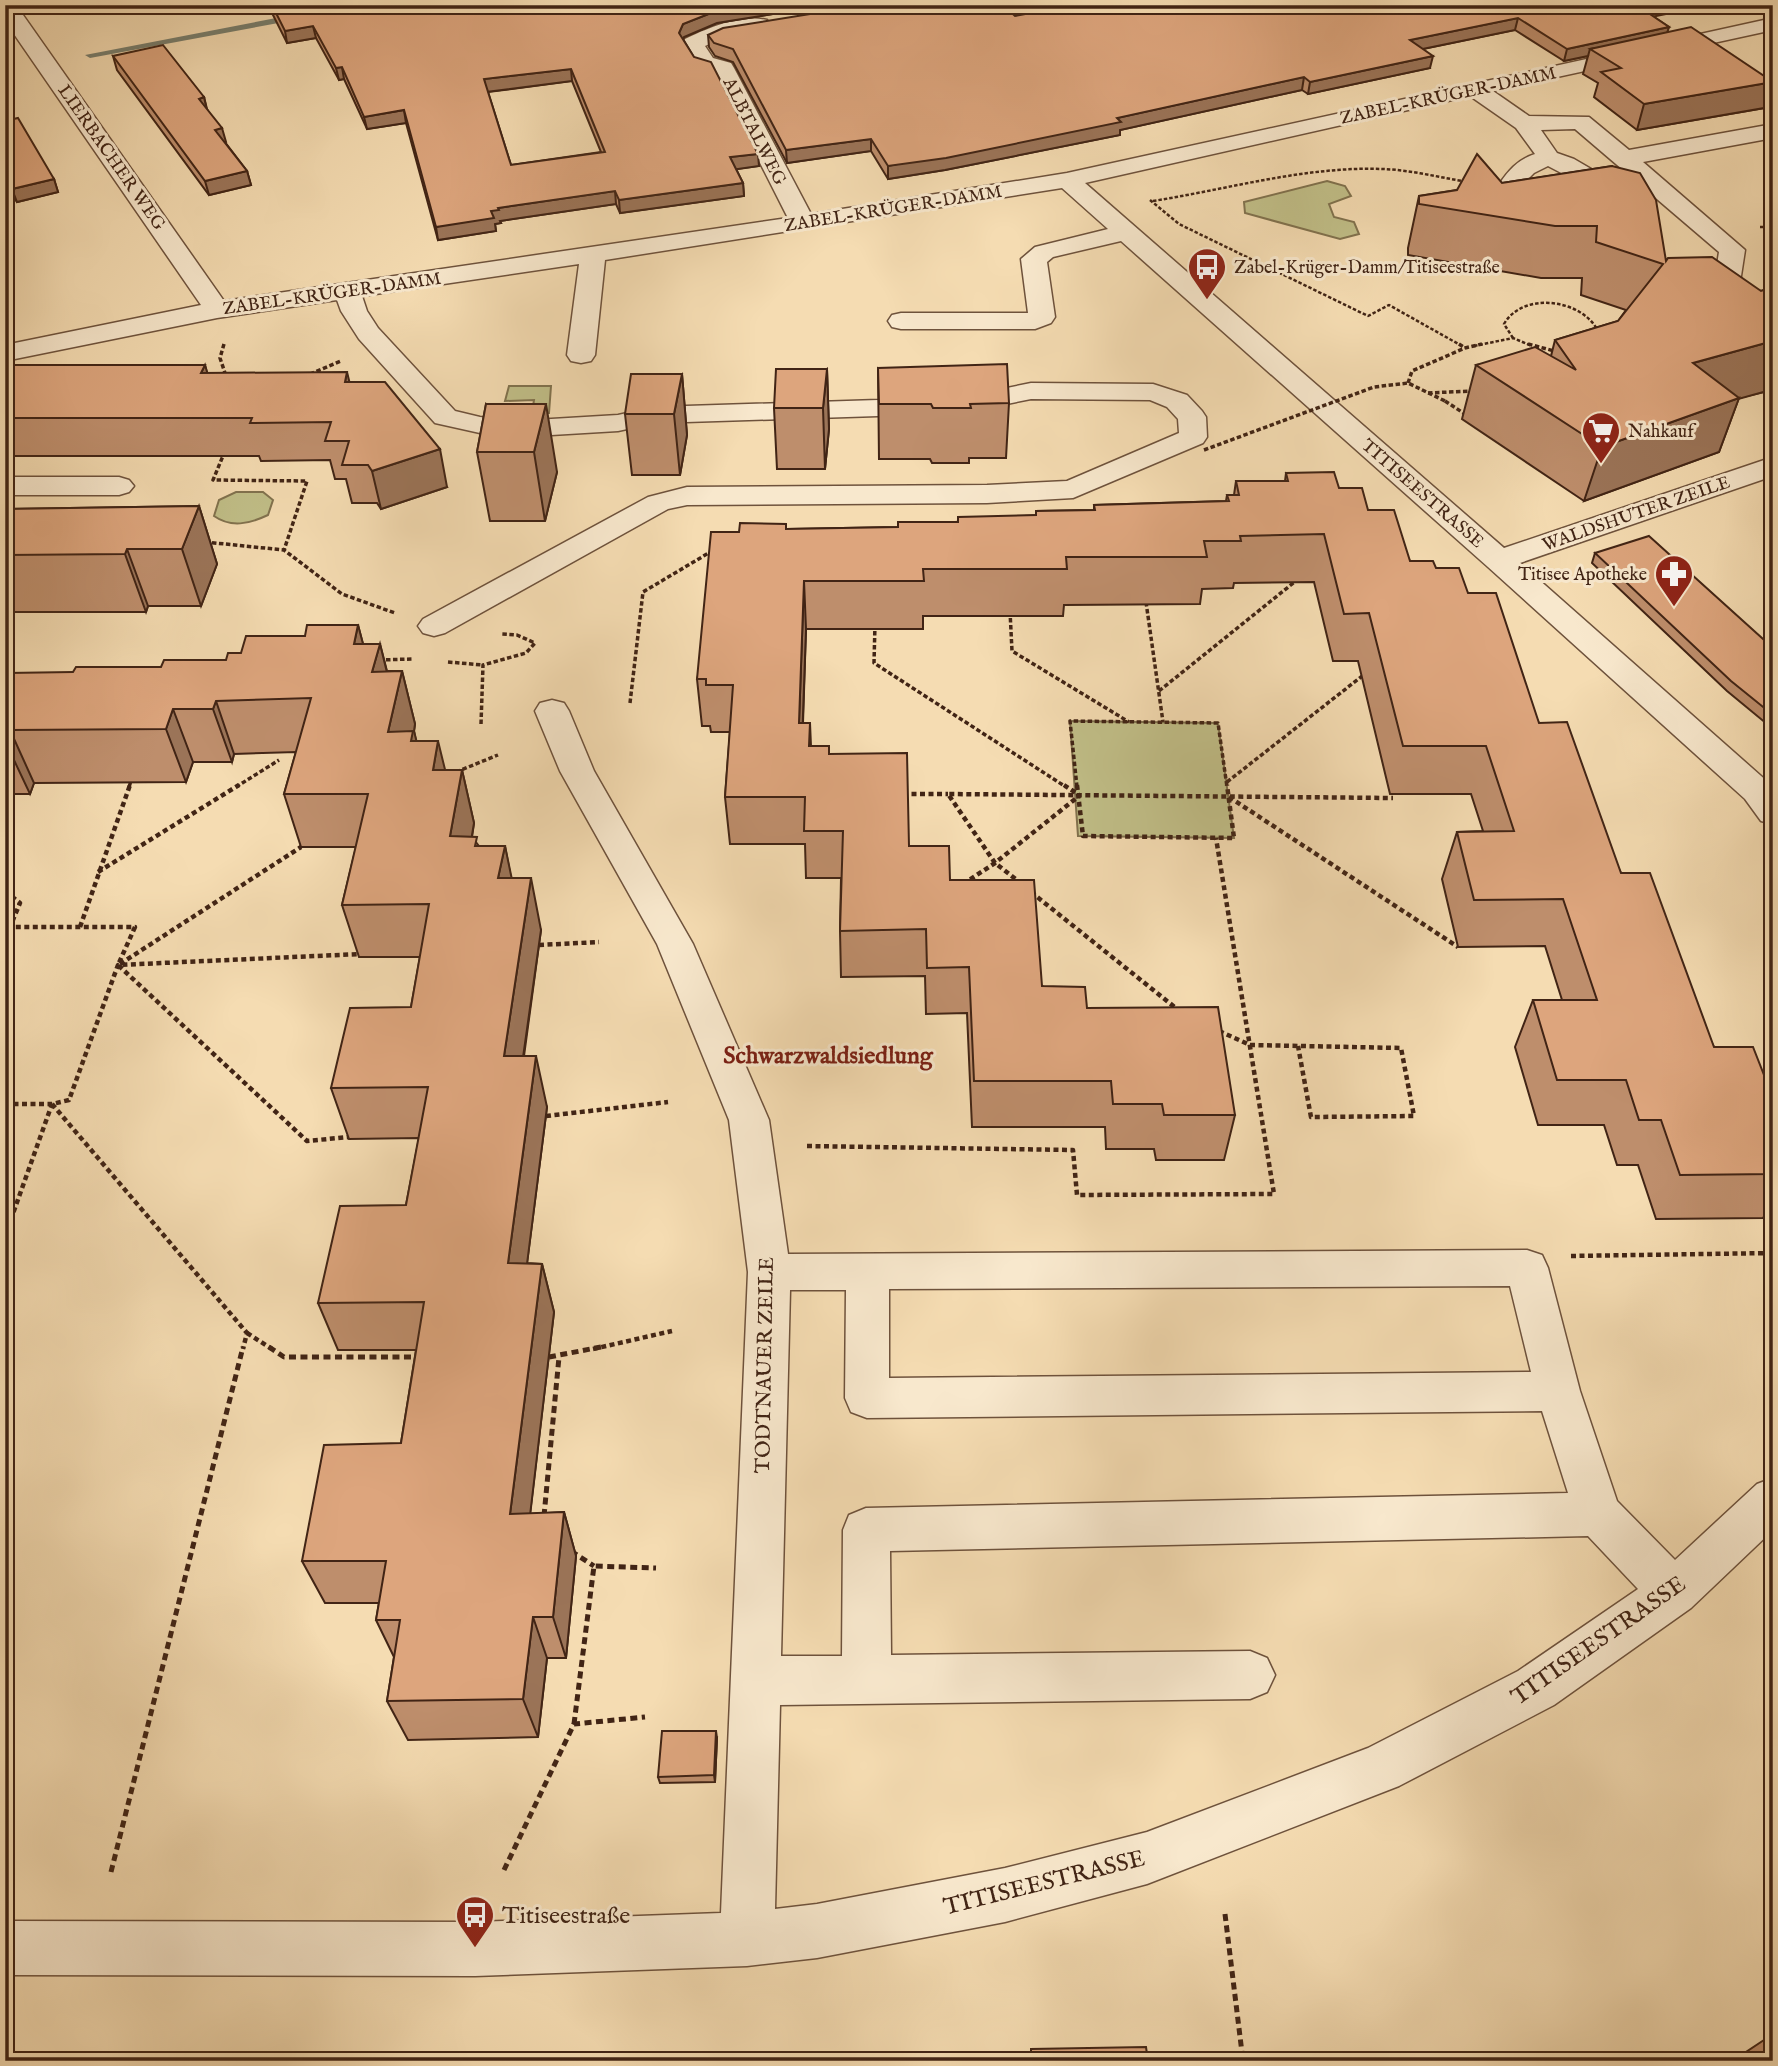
<svg xmlns="http://www.w3.org/2000/svg" width="1778" height="2066" font-family="'IM FELL English',serif">
<style>
.green{fill:#c1bf88;stroke:#81724e;stroke-width:2}
.lines{fill:none;stroke-linecap:round;stroke-linejoin:round}
.stream{fill:#787f6f;fill-rule:evenodd}
.minor-casing{stroke:#6e523c;stroke-width:3}
.path-far3{stroke:#412415;stroke-width:2.5;stroke-dasharray:3.5 2;stroke-linecap:butt}
.path-far2{stroke:#412415;stroke-width:3.5;stroke-dasharray:4.5 2.5;stroke-linecap:butt}
.path-far1{stroke:#412415;stroke-width:4.5;stroke-dasharray:5 3.5;stroke-linecap:butt}
.path{stroke:#412415;stroke-width:5;stroke-dasharray:7 4.5;stroke-linecap:butt}
.minor{fill:#f8e8cd;fill-rule:evenodd}
.path-bridge{stroke:#412415;stroke-width:3.5;stroke-dasharray:4.5 2.5;stroke-linecap:butt}
.wall{fill:#be8e6c;stroke:#412415;stroke-width:2;fill-rule:evenodd}
.shaded-wall{fill:#9b7458;stroke:#412415;stroke-width:2}
.building{fill:#dda57d;stroke:#412415;stroke-width:2;fill-rule:evenodd}
.labels{text-anchor:middle;stroke-width:6;stroke-linejoin:round;paint-order:stroke}
.far-street-label{font-size:18px;fill:#412415;stroke:#f8e8cd}
.far-poi-label{font-size:18px;fill:#412415;stroke:#f8e8cd;text-anchor:start}
.street-label{font-size:21px;fill:#412415;stroke:#f8e8cd}
.quarter-label{font-size:24px;font-weight:bold;fill:#7a1f14;stroke:#f8e8cd}
.near-street-label{font-size:24px;fill:#412415;stroke:#f8e8cd}
.near-poi-label{font-size:24px;fill:#412415;stroke:#f8e8cd;text-anchor:start}
</style>
<rect width="100%" height="100%" fill="#f5dcb2"/>
<filter id="stains"><feTurbulence type="fractalNoise" baseFrequency=".00286" numOctaves="4"/><feColorMatrix values="0 0 0 0 .2 0 0 0 0 .09 0 0 0 0 .02 0 0 0 .5 -.17"/></filter>
<radialGradient id="worn" r=".72"><stop offset=".6" stop-color="#630" stop-opacity="0"/><stop offset="1" stop-color="#630" stop-opacity=".3"/></radialGradient>
<g class="green">
<polygon points="1327,181 1345,186 1351,196 1329,204 1334,217 1354,222 1359,234 1340,239 1245,213 1244,202"/>
<polygon points="509,386 551,386 549,413 532,413 534,400 505,401"/>
<path d="M 236,492 L 263,492 L 273,500 L 268,515 C 249,524 231,528 214,516 L 219,500 Z"/>
<polygon points="1070,721 1218,723 1234,838 1078,836"/>
</g>
<g class="lines">
<g class="stream">
<polygon points="1695,5 1707,5 1720,12 1713,14"/>
<polygon points="297,14 300,15 300,19 90,58 85,55"/>
</g>
<defs>
<g id="minor">
<path d="M 5,5 L 16,5 L 224,301 L 788,218 L 714,72 L 697,68 L 682,44 L 685,39 C 708,28 741,14 767,20 L 770,25 L 767,30 L 723,38 L 705,46 L 713,58 L 731,63 L 734,68 L 811,214 L 1067,173 L 1773,18 L 1773,30 L 1493,91 L 1529,116 L 1589,117 L 1629,150 L 1773,124 L 1773,138 L 1643,162 L 1745,250 L 1737,302 L 1733,308 L 1724,310 L 1715,308 L 1711,302 L 1719,252 L 1575,129 L 1541,130 L 1557,153 L 1574,159 L 1610,180 L 1616,200 C 1594,232 1517,214 1498,186 C 1508,171 1517,160 1535,154 L 1516,128 L 1470,96 L 1085,183 L 1504,548 L 1773,457 L 1773,476 L 1520,563 L 1769,783 L 1773,787 L 1773,824 L 1761,821 L 1745,799 L 1488,567 L 1121,241 L 1053,257 L 1047,262 L 1055,317 L 1051,323 L 1035,329 L 901,329 L 892,327 L 888,321 L 892,315 L 901,313 L 1028,313 L 1021,259 L 1035,247 L 1108,229 L 1062,188 L 605,260 L 595,355 L 591,361 L 581,363 L 571,361 L 567,355 L 579,264 L 362,296 L 367,311 L 378,328 L 455,411 L 480,417 L 518,421 L 618,415 L 655,407 L 878,400 L 987,392 L 1031,383 L 1153,384 L 1187,395 L 1202,411 L 1206,417 L 1207,437 L 1203,443 L 1073,498 L 987,503 L 687,505 L 668,509 L 445,633 L 434,636 L 423,633 L 418,626 L 423,619 L 648,497 L 687,487 L 987,485 L 1067,481 L 1179,433 L 1178,419 L 1167,407 L 1150,400 L 1031,399 L 987,408 L 878,416 L 655,423 L 618,431 L 518,437 L 480,433 L 435,423 L 359,339 L 341,311 L 337,300 L 217,318 L 5,361 L 5,345 L 201,305 L 5,21 ZM 1548,166 L 1590,188 L 1591,197 C 1567,208 1544,197 1523,184 L 1534,173 Z"/>
<polygon points="5,477 119,477 129,480 134,486 129,492 119,495 5,495"/>
<path d="M 552,700 L 564,703 L 569,711 L 594,771 L 693,944 L 769,1120 L 788,1254 L 1527,1250 L 1542,1255 L 1548,1268 L 1580,1391 L 1617,1501 L 1675,1560 L 1757,1484 L 1773,1478 L 1773,1530 L 1691,1608 L 1554,1705 L 1399,1786 L 1147,1884 L 1005,1922 L 817,1958 L 747,1966 L 475,1976 L 5,1975 L 5,1921 L 475,1922 L 721,1913 L 748,1272 L 729,1120 L 657,944 L 560,771 L 535,711 L 540,703 ZM 1510,1286 L 1531,1372 L 889,1378 L 889,1289 ZM 790,1290 L 846,1290 L 845,1398 L 851,1412 L 867,1418 L 1542,1411 L 1568,1493 L 866,1508 L 849,1515 L 843,1530 L 842,1656 L 781,1656 ZM 1588,1536 L 1638,1589 L 1518,1671 L 1368,1748 L 1147,1832 L 1005,1868 L 817,1904 L 775,1909 L 780,1705 L 1250,1699 L 1267,1692 L 1275,1675 L 1267,1658 L 1250,1651 L 891,1655 L 890,1551 Z"/>
</g>
</defs>
<use href="#minor" class="minor-casing"/>
<g class="path-far3">
<polyline points="1150,200 1179,224 1368,316 1389,305 1462,346"/>
<path d="M 1153,201 C 1229,189 1306,166 1383,169 C 1412,170 1441,178 1469,182"/>
<polyline points="1760,227 1773,227"/>
<path d="M 1513,338 L 1504,324 C 1523,291 1582,299 1598,331"/>
<polyline points="1474,346 1513,338 1532,346"/>
</g>
<g class="path-far2">
<polyline points="224,344 220,358 226,376"/>
<polyline points="1459,344 1465,348"/>
<polyline points="1528,344 1558,352"/>
<polyline points="310,374 341,361"/>
<polyline points="1408,383 1412,371 1465,348 1482,344"/>
<polyline points="1428,393 1472,391"/>
<polyline points="1445,401 1468,416"/>
<polyline points="225,451 213,480 307,481 284,550"/>
<polyline points="205,542 284,550 342,594 395,613"/>
<polyline points="1146,602 1163,722"/>
<polyline points="1010,611 1012,651 1129,722"/>
<polyline points="875,624 874,663 1066,787"/>
<polyline points="379,660 412,659"/>
<polyline points="448,662 483,665"/>
<polyline points="1159,691 1297,580"/>
<polyline points="630,703 643,592 712,551"/>
<polyline points="481,724 483,665 526,653 535,643 517,635 502,634"/>
<polyline points="456,772 498,755"/>
<polyline points="1227,782 1366,673"/>
<polyline points="129,787 132,778"/>
<polyline points="236,787 279,760"/>
<polyline points="1077,787 1070,721 1218,723 1227,787"/>
</g>
<g class="path-far1">
<polyline points="1064,785 1079,795"/>
<polyline points="1077,785 1083,836 1234,838 1227,785"/>
<polyline points="903,794 948,794"/>
<polyline points="1229,797 1458,947"/>
<polyline points="98,872 239,785"/>
<polyline points="963,884 995,863 1079,796"/>
<polyline points="1022,884 995,863 948,794 1393,798"/>
<polyline points="5,891 20,903 10,927 135,927 118,965 307,1141 349,1137"/>
<polyline points="1031,892 1177,1009"/>
<polyline points="80,927 130,785"/>
<polyline points="539,945 599,942"/>
<polyline points="120,964 301,847"/>
<polyline points="1219,1031 1250,1045 1401,1048 1414,1116 1311,1117 1298,1046"/>
<polyline points="5,1104 52,1104 69,1100 118,965 360,954"/>
<polyline points="52,1104 247,1333 243,1349"/>
<polyline points="546,1116 668,1102"/>
<polyline points="807,1146 1073,1150 1077,1195 1274,1194 1216,838"/>
<polyline points="5,1236 52,1104"/>
<polyline points="1571,1256 1773,1253"/>
<polyline points="247,1333 272,1349"/>
<polyline points="593,1349 672,1331"/>
</g>
<g class="path">
<polyline points="269,1347 284,1357 421,1357"/>
<polyline points="549,1357 601,1347"/>
<polyline points="544,1516 559,1357"/>
<polyline points="571,1551 594,1566"/>
<polyline points="574,1724 594,1566 656,1568"/>
<polyline points="504,1870 574,1724 645,1717"/>
<polyline points="111,1872 243,1347"/>
<polyline points="1225,1914 1243,2061"/>
</g>
<use href="#minor" class="minor"/>
<polyline class="path-bridge" points="1204,450 1374,387 1408,383 1445,401"/>
</g>
<g class="wall">
<path d="M 268,5 L 829,5 L 717,23 L 684,37 L 683,39 L 759,166 L 736,169 L 743,183 L 744,196 L 620,213 L 616,204 L 500,221 L 501,223 L 495,224 L 496,231 L 438,240 L 406,123 L 367,129 L 344,79 L 339,80 L 316,38 L 287,43 ZM 572,81 L 601,152 L 511,165 L 488,92 Z"/>
<polygon points="1015,16 1654,17 1669,27 1667,32 1773,82 1764,108 1637,130 1594,97 1598,83 1583,74 1588,56 1564,61 1515,30 1423,49 1430,68 1308,94 1302,90 1120,130 1120,135 945,170 888,179 871,151 787,163 733,62 715,56 709,47 708,35"/>
<polygon points="113,56 204,97 207,109 225,142 247,171 251,185 209,195 117,70"/>
<polygon points="5,121 54,179 58,192 17,202 5,184"/>
<polygon points="1612,166 1666,261 1761,291 1773,287 1773,390 1739,398 1719,452 1584,501 1462,419 1476,365 1551,356 1555,340 1618,321 1626,310 1581,295 1582,278 1541,278 1408,255 1408,248 1419,196"/>
<polygon points="5,365 205,365 207,373 350,382 447,487 381,509 377,503 352,503 346,479 335,479 330,460 261,461 259,456 5,456"/>
<polygon points="878,368 1009,403 1006,458 969,458 969,463 932,463 930,459 879,459"/>
<polygon points="827,369 829,429 825,469 777,469 774,408"/>
<polygon points="682,374 687,435 680,475 632,475 625,414"/>
<polygon points="486,404 557,472 545,521 490,521 477,452"/>
<polygon points="1286,473 1339,488 1368,510 1410,561 1436,568 1468,593 1621,873 1714,1047 1773,1098 1773,1202 1763,1218 1656,1219 1638,1165 1617,1165 1604,1125 1538,1125 1515,1047 1533,1000 1562,1000 1545,946 1458,947 1442,879 1457,832 1483,831 1471,794 1390,794 1358,661 1333,661 1314,582 1234,583 1233,588 1202,589 1200,604 1064,605 1063,616 923,616 923,629 806,629 803,723 810,723 811,746 829,754 909,846 950,880 1042,986 1087,1008 1235,1115 1224,1160 1156,1160 1154,1149 1106,1149 1105,1127 972,1127 967,1013 926,1014 925,976 841,977 840,931 841,878 806,878 805,844 730,844 725,797 730,732 711,732 710,726 702,726 697,679 739,532 787,529 898,527 1036,515 1036,511 1094,510 1094,505 1226,501 1227,495 1234,495 1236,481 1285,481"/>
<polygon points="199,506 217,564 201,606 148,606 146,612 8,612 5,617 5,509"/>
<polygon points="1595,553 1773,648 1773,729 1727,691 1592,563"/>
<polygon points="358,625 363,644 380,644 387,671 402,671 415,724 414,731 416,741 445,770 462,770 474,823 472,837 479,846 505,846 511,878 541,930 524,1056 547,1107 527,1263 542,1264 554,1312 530,1514 564,1512 576,1556 566,1658 547,1658 538,1737 408,1740 387,1701 394,1657 376,1620 379,1603 325,1603 302,1561 401,1443 416,1350 338,1350 318,1303 406,1205 419,1138 349,1139 331,1088 411,1007 420,957 359,957 342,905 356,847 301,847 284,794 296,752 234,754 232,762 193,762 186,782 34,783 30,794 5,794 5,676 161,667 226,660 241,653 305,636"/>
<polygon points="717,1738 715,1782 660,1783 658,1777"/>
<polygon points="1773,2034 1773,2061 1738,2061 1737,2058"/>
</g>
<g class="shaded-wall">
<polygon points="754,5 829,5 717,23 684,37 680,45 679,33 683,24 716,11"/>
<polygon points="1654,5 1710,5 1637,20 1641,8"/>
<polygon points="1518,18 1515,30 1408,52 1410,40"/>
<polygon points="313,26 316,38 287,43 285,31"/>
<polygon points="1669,27 1665,39 1590,49 1588,56 1564,61 1567,49"/>
<polygon points="1433,56 1430,68 1308,94 1310,82"/>
<polygon points="342,67 344,79 339,80 336,68"/>
<polygon points="571,69 572,81 486,92 484,79"/>
<polygon points="1304,77 1302,90 1120,130 1120,135 945,170 888,179 888,166 1117,118"/>
<polygon points="1773,82 1764,108 1637,130 1644,104"/>
<polygon points="204,97 207,111 199,99"/>
<polygon points="404,110 406,123 367,129 364,117"/>
<polygon points="222,128 226,142 219,143 215,130"/>
<polygon points="871,139 871,151 787,163 786,150"/>
<polygon points="758,154 759,166 731,170 730,157"/>
<polygon points="247,171 251,185 209,195 205,181"/>
<polygon points="54,179 58,192 17,202 12,189"/>
<polygon points="743,183 744,196 620,213 619,200"/>
<polygon points="615,191 616,204 500,221 501,223 495,224 496,231 438,240 436,227 491,211 498,208"/>
<polygon points="1773,341 1773,375 1767,391 1674,417 1693,363"/>
<polygon points="205,365 216,402 201,373"/>
<polygon points="827,369 829,429 825,469 823,408"/>
<polygon points="347,372 356,409 345,382"/>
<polygon points="682,374 687,435 680,475 674,414"/>
<polygon points="1739,398 1719,452 1584,501 1602,447"/>
<polygon points="546,404 557,472 545,521 534,452"/>
<polygon points="440,449 447,487 381,509 372,471"/>
<polygon points="199,506 217,564 201,606 182,549"/>
<polygon points="127,549 148,606 146,612 125,554"/>
<polygon points="804,581 806,629 801,771 799,723"/>
<polygon points="5,606 8,612 6,617 5,616"/>
<polygon points="358,625 372,678 354,644"/>
<polygon points="380,644 393,697 372,672"/>
<polygon points="402,671 415,724 414,731 427,784 388,732"/>
<polygon points="216,701 234,754 232,762 213,709"/>
<polygon points="173,709 193,762 186,782 166,729"/>
<polygon points="10,730 34,783 30,794 5,741"/>
<polygon points="438,741 451,794 433,770"/>
<polygon points="462,770 474,823 463,889 450,836"/>
<polygon points="505,846 516,899 498,878"/>
<polygon points="531,878 541,930 516,1107 504,1056"/>
<polygon points="536,1056 547,1107 521,1311 508,1263"/>
<polygon points="542,1264 554,1312 525,1558 510,1514"/>
<polygon points="564,1512 576,1556 566,1658 553,1617"/>
<polygon points="533,1617 547,1658 538,1737 523,1699"/>
<polygon points="716,1731 717,1738 715,1782 714,1775"/>
</g>
<g class="building">
<path d="M 272,5 L 754,5 L 716,11 L 683,24 L 679,33 L 694,57 L 711,62 L 758,154 L 730,157 L 743,183 L 619,200 L 615,191 L 498,208 L 499,210 L 491,211 L 494,218 L 436,227 L 404,110 L 364,117 L 342,67 L 336,68 L 313,26 L 285,31 ZM 571,69 L 605,152 L 511,165 L 484,79 Z"/>
<polygon points="866,5 1003,5 1015,16 1074,5 1654,5 1641,8 1669,27 1567,49 1518,18 1410,40 1433,56 1310,82 1304,77 1117,118 1121,122 946,158 888,166 871,139 786,150 733,49 714,43 708,35 723,28"/>
<polygon points="1691,27 1773,82 1644,104 1601,72 1621,68 1590,49"/>
<polygon points="163,45 204,97 199,99 222,128 215,130 247,171 205,181 113,56"/>
<polygon points="18,118 54,179 12,189 5,179 5,121"/>
<polygon points="1477,154 1502,183 1612,166 1640,173 1656,200 1666,261 1668,258 1712,257 1761,291 1773,287 1773,341 1693,363 1739,398 1602,447 1476,365 1535,347 1576,370 1555,340 1618,321 1663,264 1596,242 1597,226 1555,226 1419,204 1419,196 1457,190"/>
<polygon points="1007,364 1009,403 970,404 971,408 933,408 931,404 879,404 878,368"/>
<polygon points="5,365 205,365 201,373 347,372 345,382 385,382 440,449 372,471 368,465 342,465 349,441 325,441 331,422 250,423 252,418 5,418"/>
<polygon points="776,369 827,369 823,408 774,408"/>
<polygon points="631,374 682,374 674,414 625,414"/>
<polygon points="486,404 546,404 534,452 477,452"/>
<polygon points="1334,472 1339,488 1362,488 1368,510 1394,510 1410,561 1433,561 1436,568 1459,568 1468,593 1496,593 1539,723 1567,722 1621,873 1650,873 1714,1047 1753,1047 1773,1098 1773,1118 1769,1118 1773,1129 1773,1174 1680,1175 1661,1120 1639,1120 1626,1080 1557,1080 1533,1000 1597,1000 1563,899 1474,900 1457,832 1514,831 1486,746 1403,746 1369,613 1344,614 1324,534 1240,536 1241,541 1204,541 1207,557 1066,557 1067,569 923,569 924,581 804,581 799,723 810,723 809,746 829,746 829,754 907,753 909,846 949,846 950,880 1034,880 1042,986 1085,987 1087,1008 1218,1007 1235,1115 1164,1115 1162,1104 1113,1104 1111,1081 974,1081 969,967 927,968 926,929 840,931 843,831 804,831 805,797 725,797 733,685 706,685 706,679 697,679 711,532 739,532 740,523 786,524 786,529 898,527 898,522 958,522 958,517 1036,515 1036,511 1095,510 1094,505 1229,501 1227,495 1239,495 1236,481 1288,481 1286,473"/>
<polygon points="199,506 182,549 127,549 125,554 5,555 5,509"/>
<polygon points="1649,536 1773,648 1773,715 1731,681 1595,553"/>
<polygon points="307,625 358,625 354,644 380,644 372,672 402,671 388,732 413,731 411,741 438,741 433,770 462,770 450,836 477,837 475,846 505,846 498,878 531,878 504,1056 536,1056 508,1263 542,1264 510,1514 564,1512 553,1617 533,1617 523,1699 387,1701 400,1620 376,1620 386,1561 302,1561 324,1445 401,1443 424,1302 318,1303 340,1206 406,1205 428,1087 331,1088 350,1008 411,1007 429,904 342,905 368,794 284,794 311,698 216,701 213,709 173,709 166,729 10,730 5,741 5,676 7,673 73,672 76,667 161,667 164,660 226,660 228,653 241,653 246,636 305,636"/>
<polygon points="662,1731 716,1731 714,1775 658,1777"/>
<polygon points="1146,2047 1148,2061 1031,2061 1031,2049"/>
</g>
<defs>
<symbol id="bus-pin" viewBox="-11 -11 22 30"><path d="M0 17L-7.5 6A9.5 9.5 0 1 1 7.5 6Z" fill="#8f2418" stroke="#f8e8cd"/><path d="M-5-6H5V4H4V6H2V4H-2V6H-4V4H-5ZM-3.5-4V0h7V-4ZM-3.5 1.2v1.5H-2V1.2ZM2 1.2v1.5H3.5V1.2Z" fill="#fff"/></symbol>
<symbol id="supermarket-pin" viewBox="-11 -11 22 30"><path d="M0 17L-7.5 6A9.5 9.5 0 1 1 7.5 6Z" fill="#8f2418" stroke="#f8e8cd"/><path d="M-6-5.5h2.5l.6 2H6L4.5 2H-2.5L-4.4-4H-6ZM-1.5 3.2a1.3 1.3 0 1 0 .1 0ZM3 3.2a1.3 1.3 0 1 0 .1 0Z" fill="#fff"/></symbol>
<symbol id="pharmacy-pin" viewBox="-11 -11 22 30"><path d="M0 17L-7.5 6A9.5 9.5 0 1 1 7.5 6Z" fill="#8f2418" stroke="#f8e8cd"/><path d="M-2-6h4v4h4v4h-4v4h-4v-4h-4v-4h4Z" fill="#fff"/></symbol>
</defs>
<g fill-rule="evenodd">
<use href="#bus-pin" x="1185" y="245" width="44" height="60"/>
<use href="#supermarket-pin" x="1579" y="409" width="44" height="60"/>
<use href="#pharmacy-pin" x="1652" y="552" width="44" height="60"/>
<use href="#bus-pin" x="453" y="1893" width="44" height="60"/>
</g>
<g class="labels">
<g class="far-street-label">
<text transform="translate(1448 95) rotate(-12)" y="6">ZABEL-KRÜGER-DAMM</text>
<text transform="translate(755 131) rotate(63)" y="6">ALBTALWEG</text>
<text transform="translate(112 157) rotate(55)" y="6">LIERBACHER WEG</text>
<text transform="translate(893 208) rotate(-9)" y="6">ZABEL-KRÜGER-DAMM</text>
<text transform="translate(332 293) rotate(-8)" y="6">ZABEL-KRÜGER-DAMM</text>
<text transform="translate(1423 493) rotate(41)" y="6">TITISEESTRASSE</text>
<text transform="translate(1636 513) rotate(-19)" y="6">WALDSHUTER ZEILE</text>
</g>
<g class="far-poi-label">
<text x="1234" y="273">Zabel-Krüger-Damm/Titiseestraße</text>
<text x="1628" y="437">Nahkauf</text>
<text x="1647" y="580" text-anchor="end">Titisee Apotheke</text>
</g>
<g class="street-label">
<text transform="translate(764 1365) rotate(-89)" y="7">TODTNAUER ZEILE</text>
</g>
<g class="quarter-label">
<text x="828" y="1063">Schwarzwaldsiedlung</text>
</g>
<g class="near-street-label">
<text transform="translate(1598 1640) rotate(-35)" y="8">TITISEESTRASSE</text>
<text transform="translate(1044 1882) rotate(-14)" y="8">TITISEESTRASSE</text>
</g>
<g class="near-poi-label">
<text x="502" y="1923">Titiseestraße</text>
</g>
</g>
<rect width="1778" height="2066" fill="none" stroke="#f5dcb2" stroke-width="28"/>
<rect x="7" y="7" width="1764" height="2052" fill="none" stroke="#412415" stroke-width="3.5"/>
<rect x="14" y="14" width="1750" height="2038" fill="none" stroke="#412415" stroke-width="2"/>
<rect width="100%" height="100%" filter="url(#stains)"/>
<rect width="100%" height="100%" fill="url(#worn)"/>
</svg>
